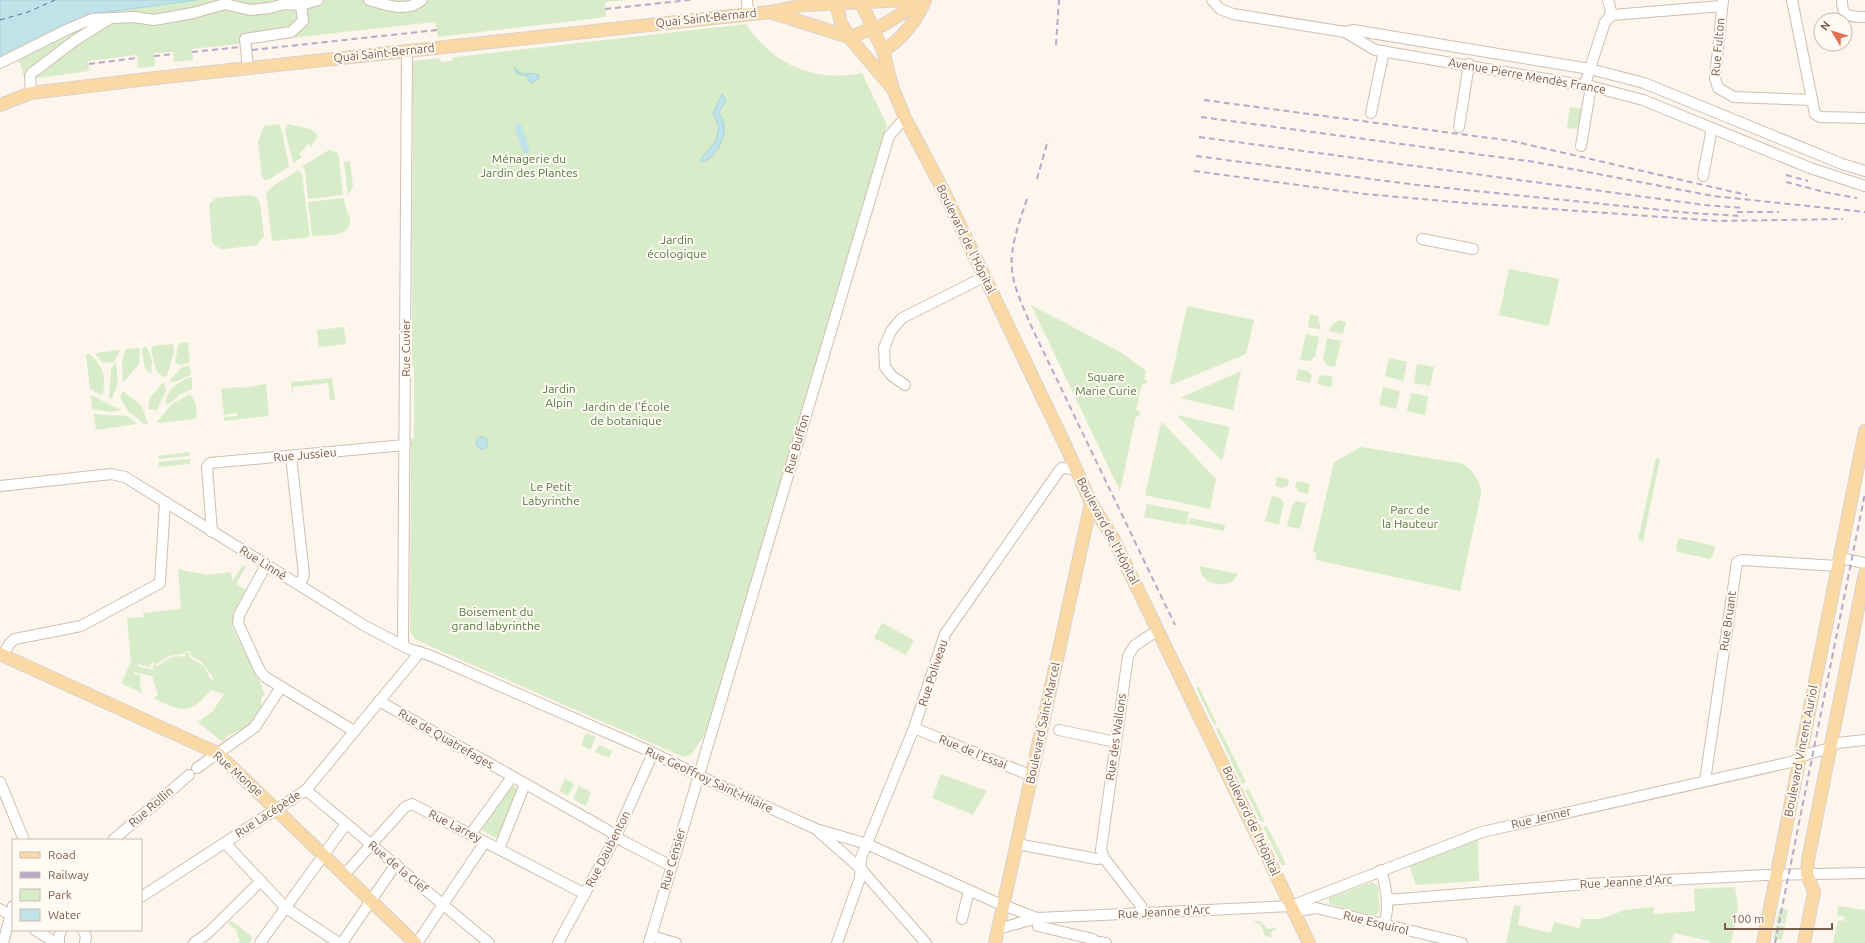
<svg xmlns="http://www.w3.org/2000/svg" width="1865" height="943" font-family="Ubuntu,sans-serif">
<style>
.green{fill:#d8ecc9;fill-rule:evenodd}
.water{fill:#bfe3e8;stroke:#a5d3da}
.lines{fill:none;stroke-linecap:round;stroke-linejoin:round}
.canal{stroke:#bfe3e8;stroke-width:7}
.ferry{stroke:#437c86;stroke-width:1;stroke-dasharray:5 4;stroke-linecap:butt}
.minor-casing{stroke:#d1beb0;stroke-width:12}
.major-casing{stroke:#dad1cd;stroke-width:14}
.minor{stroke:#fff;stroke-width:10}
.major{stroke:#fbd9a5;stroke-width:12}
.rail{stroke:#b9a8c9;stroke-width:2;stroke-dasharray:6 4;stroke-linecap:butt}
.labels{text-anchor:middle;stroke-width:4;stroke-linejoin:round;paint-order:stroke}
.street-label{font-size:12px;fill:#7a5c4d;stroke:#fffaf3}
.park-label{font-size:12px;fill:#537a41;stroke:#fffaf3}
</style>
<rect width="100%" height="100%" fill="#fdf6ec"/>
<g class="green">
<polygon points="197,0 630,0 605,2 606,17 438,37 435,22 192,49 193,60 174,62 173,52 154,53 155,66 138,68 137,55 88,61 89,71 25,80 20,63 17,61 17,58 93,14"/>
<path d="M 746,24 C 772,64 815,83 862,73 L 887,125 L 706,733 L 691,755 L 683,757 L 416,640 L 410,631 L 411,439 L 414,438 L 414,368 L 412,365 L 412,344 L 413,61 L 439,58 L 442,62 L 452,61 L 452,58 L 456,57 Z"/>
<polygon points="1570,107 1584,109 1578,129 1567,128"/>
<polygon points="279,124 282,131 289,166 270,179 265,180 262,177 258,142 264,126"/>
<polygon points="287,124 311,129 318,136 311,147 308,144 299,154 302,157 293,163 285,131"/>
<polygon points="329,150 336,152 339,157 343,195 308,199 305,170 302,166"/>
<polygon points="350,161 353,187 348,195 344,162"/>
<path d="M 298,170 L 302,174 L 310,237 L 272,241 L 266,194 C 272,184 288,178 298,170 Z"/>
<path d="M 250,195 L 256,197 L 260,203 L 264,236 L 257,245 L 225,249 C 219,249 216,247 212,242 L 209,204 L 216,198 Z"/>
<path d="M 344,198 C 344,206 348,212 350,219 C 352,238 325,235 312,236 L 308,202 Z"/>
<polygon points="1509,269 1559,279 1549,326 1499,315"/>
<polygon points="1031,305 1122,353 1146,371 1144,379 1147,380 1146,384 1142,383 1136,410 1140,412 1139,417 1136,416 1120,491"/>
<polygon points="1187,306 1254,320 1246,354 1171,385 1170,384"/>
<polygon points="1310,314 1318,316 1321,330 1308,327"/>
<polygon points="1338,320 1346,322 1343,334 1329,331 1330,328"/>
<polygon points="344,327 346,344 319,347 317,330"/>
<polygon points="1306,334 1319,337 1315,357 1309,361 1300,360"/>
<polygon points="1327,338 1341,341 1335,367 1327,365 1323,359"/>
<polygon points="188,342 190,362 181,365 175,363 178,346 180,343"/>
<polygon points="173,344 174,352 167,376 163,377 156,371 151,349 153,346"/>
<polygon points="144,347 147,347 152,361 151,374 145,369 142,350"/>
<polygon points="138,348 140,349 139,364 123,383 122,360 126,349"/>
<polygon points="120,350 114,362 103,363 95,354 96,353"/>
<path d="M 86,354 L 90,354 C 104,368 106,375 103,394 L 101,395 L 90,389 Z"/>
<polygon points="1389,358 1407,362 1403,381 1385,376"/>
<polygon points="116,362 118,384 112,398 109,398 111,369"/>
<polygon points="1417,364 1434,367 1430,386 1414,383"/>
<polygon points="189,365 191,371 190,375 175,382 171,382 170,380 181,368"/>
<polygon points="1298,369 1308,371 1312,376 1310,383 1296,380"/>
<polygon points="1241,371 1233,410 1180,398"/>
<polygon points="1325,375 1333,377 1331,387 1317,384 1319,377"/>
<path d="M 189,377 L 192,378 L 192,389 L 179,395 L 169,404 L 166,403 C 167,388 177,384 189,377 Z"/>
<polygon points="332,378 335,400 330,400 328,383 293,387 293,397 291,382"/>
<polygon points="163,382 166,390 157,410 148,409 150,398"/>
<polygon points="266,384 269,416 224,421 224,417 237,416 237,413 224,415 221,389 240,387 242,388"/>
<polygon points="1383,387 1400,391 1396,409 1379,405"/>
<polygon points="123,391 142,406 148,424 144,424 128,411 120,397"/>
<polygon points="1411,393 1428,396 1425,415 1407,411"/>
<path d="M 190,394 C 195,399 199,412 195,419 L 158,423 L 157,422 L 172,404 Z"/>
<polygon points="91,395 121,410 111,412 92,409"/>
<polygon points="94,414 127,416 137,424 96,430"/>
<polygon points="1177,415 1230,427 1222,461"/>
<polygon points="1161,423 1163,423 1216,479 1210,509 1145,495"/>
<path d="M 1361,447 L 1460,463 C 1470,466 1482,482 1481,494 L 1460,591 L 1316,560 L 1316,553 L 1313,551 L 1334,462 Z"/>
<polygon points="189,452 190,456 159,459 158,456"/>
<polygon points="1656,458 1660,459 1643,541 1638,540"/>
<polygon points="190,459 190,464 159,467 159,462"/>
<polygon points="1277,477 1289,479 1288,485 1282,488 1275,486"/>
<polygon points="1297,481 1310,484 1308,494 1299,492 1295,487"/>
<polygon points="1272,496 1280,498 1284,503 1279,525 1265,521"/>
<polygon points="1297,501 1306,503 1300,529 1287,526 1292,505"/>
<polygon points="1147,504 1189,512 1186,525 1144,517"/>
<polygon points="1190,518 1225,525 1224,531 1188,524"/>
<polygon points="1679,538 1715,546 1713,556 1711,556 1710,559 1678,552 1676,547"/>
<path d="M 243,565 L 246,567 L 236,584 L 248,591 L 233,617 L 232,627 L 262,687 L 265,695 L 262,696 C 261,701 262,705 261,708 C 258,724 236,731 226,737 L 227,739 L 222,742 L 198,722 L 213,711 L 224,694 L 211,690 C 190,715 182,712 153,698 L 158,695 L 152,676 L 134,672 L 134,674 L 140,675 L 140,687 L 143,694 L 121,683 L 131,662 L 127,618 L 144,617 L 143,613 L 181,609 L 178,569 L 206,575 L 231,572 L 232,581 ZM 185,651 L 191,652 L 190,655 L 202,662 L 214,679 L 211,680 L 204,666 L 189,657 L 189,653 L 185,652 L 185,656 L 171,657 L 157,666 L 154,664 L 152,667 L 154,670 L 137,666 L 138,664 L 149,667 L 153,662 L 156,664 L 169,656 L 183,654 Z"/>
<path d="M 1200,566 L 1238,574 C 1231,591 1199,586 1200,566 Z"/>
<polygon points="882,623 914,640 906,655 874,638"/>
<polygon points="1199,687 1217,724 1214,725 1196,688"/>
<polygon points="1219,728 1246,782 1242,784 1216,729"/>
<polygon points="586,733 596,737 590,750 581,745"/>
<polygon points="599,745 612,751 609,758 595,752"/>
<polygon points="941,774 987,791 973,815 932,798"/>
<polygon points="565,779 574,784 568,796 559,791"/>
<polygon points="513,786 516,787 517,791 499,836 495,838 483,831 482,828"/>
<polygon points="579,786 591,792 586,806 573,799"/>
<polygon points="1249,789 1264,821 1261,822 1245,790"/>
<polygon points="1267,826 1286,864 1282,866 1263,827"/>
<polygon points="1478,840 1479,881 1416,885 1409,866"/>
<polygon points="1372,882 1378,886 1380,910 1375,916 1329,904 1329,898"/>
<polygon points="1735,887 1738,909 1731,943 1709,943 1709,941 1674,933 1671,943 1506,943 1514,905 1521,906 1518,925 1551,933 1554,922 1579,928 1582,919 1600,919 1625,910 1654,907 1653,914 1695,911 1694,889"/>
<polygon points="1838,906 1865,910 1865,943 1833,943 1838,920 1844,921 1845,917 1837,915"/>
<polygon points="1779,909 1788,910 1785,924 1776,923"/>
<polygon points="232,921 251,936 252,939 249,943 237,943 240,942 236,930 228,923"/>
<polygon points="1253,921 1260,921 1267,929 1276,928 1276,929 1271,932 1272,937 1265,936 1261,925"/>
<polygon points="1776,925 1785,926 1782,940 1773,938"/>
</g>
<g class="water">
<polygon points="0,0 197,0 93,14 0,59"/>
<polygon points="514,67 520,73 537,74 539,75 538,79 533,83 528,80 528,76 517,74"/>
<path d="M 722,94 L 726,100 L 719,112 C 721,116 723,121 724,125 C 726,138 715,159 702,162 L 701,159 L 716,141 L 719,127 L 713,113 Z"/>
<circle cx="482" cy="443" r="6"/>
</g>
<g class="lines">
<polyline class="canal" points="518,127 526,150"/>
<polyline class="ferry" points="0,20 28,12 55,0"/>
<defs>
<g id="minor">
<path d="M 369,0 C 385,5 407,13 422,0"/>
<polyline points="747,0 748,14"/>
<polyline points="1212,0 1220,9 1233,14 1345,32 1375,50 1594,87 1643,100 1810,168 1865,186"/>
<polyline points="1608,0 1611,11 1609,17"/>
<polyline points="1723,0 1715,78 1718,88 1734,97 1812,100"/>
<polyline points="1792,0 1815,114 1820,117 1865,118"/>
<path d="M 1842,0 C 1842,19 1850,16 1865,17"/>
<polyline points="1345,32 1353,30 1590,69 1644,83 1842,164 1865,171"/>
<polyline points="0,63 66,30 92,19 134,17 154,20 193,13 225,4 250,10 270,8 284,4 301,5 318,0"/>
<polyline points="248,67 245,39 291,32 303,21 301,5"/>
<polyline points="1585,84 1605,22 1612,15 1722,6"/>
<polyline points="31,93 30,76 32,73 74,41 109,19"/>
<polyline points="1371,113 1384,51"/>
<polyline points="1459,127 1469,64"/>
<polyline points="1581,146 1591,86"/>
<polyline points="1703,176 1712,128"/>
<polyline points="1422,239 1473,249"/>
<polyline points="905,385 892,376 885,367 884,348 891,331 902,318 984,277"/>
<polyline points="291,456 304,575 300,585"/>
<polyline points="0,486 111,474 125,477 365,626 409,649 429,655 647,750 708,780 816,829 867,844 995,902 1037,918"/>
<polyline points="212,532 207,467 210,463 405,445"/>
<polyline points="1840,558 1865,563"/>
<polyline points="266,565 239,615 238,623 260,671 265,677 354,731"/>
<polyline points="403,646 407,50"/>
<polyline points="3,655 10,643 15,639 81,626 160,583 165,502"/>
<polyline points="379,701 609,831 623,841 671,866"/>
<polyline points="914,728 1032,776"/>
<polyline points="1059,730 1115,742"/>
<polyline points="197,768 255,727 281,687"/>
<polyline points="1705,781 1737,562 1742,560 1838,566"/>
<polyline points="0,782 24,840"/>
<polyline points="306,790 489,943"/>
<polyline points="819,832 860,868 926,943"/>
<polyline points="471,834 512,777"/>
<polyline points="113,840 189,775"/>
<polyline points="225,843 286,908 339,943"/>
<polyline points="1017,844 1097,859 1104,858 1141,906 1141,912"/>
<polyline points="499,849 525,784"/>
<polyline points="1104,858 1101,850 1128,656 1134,646 1158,630"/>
<path d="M 1381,870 C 1386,887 1391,909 1383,925"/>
<polyline points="344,875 405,807 412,804 585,894"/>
<polyline points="141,897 306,790 420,652"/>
<polyline points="1387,900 1587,884 1767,875 1865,873"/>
<polyline points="1291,906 1304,910 1316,908 1462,943"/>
<polyline points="0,909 13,917"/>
<polyline points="1037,918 1038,926 1093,939"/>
<polyline points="962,919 969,890"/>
<polyline points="998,929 1037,918 1291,906 1482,832 1791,762 1808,754 1830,748 1837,743 1865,740"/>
<polyline points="35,930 56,943"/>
<polyline points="83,930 86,937 85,943"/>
<polyline points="651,936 676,943"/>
<polyline points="1099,942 1106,943"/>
<polyline points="3,943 13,906"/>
<polyline points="59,943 59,937 61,930"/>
<polyline points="194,943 208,933 261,881"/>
<polyline points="260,943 346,824"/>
<polyline points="342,943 396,864"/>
<polyline points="417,943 485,842"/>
<polyline points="558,943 616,836 653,753"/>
<polyline points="649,943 889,136 905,118"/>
<polyline points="837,943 860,878 861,858 914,728 945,634 1059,471 1062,468 1076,469"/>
</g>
<g id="major">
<polyline points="835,0 841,23 849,37 893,89 905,118 943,190 1067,449 1091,503 1113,538 1309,943"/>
<polyline points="861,2 883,51 892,86"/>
<polyline points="770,12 849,37 883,25 924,0"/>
<path d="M 883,51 C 903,38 916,22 925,0"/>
<polyline points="0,105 31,93 147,79 770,12 804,5 907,0"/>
<polyline points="0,654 217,753 415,943"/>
<polyline points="995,943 1091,503"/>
<polyline points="1763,943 1865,431"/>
<polyline points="1804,943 1814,892 1807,874 1808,860 1865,573"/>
</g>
</defs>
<use href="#minor" class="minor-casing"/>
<use href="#major" class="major-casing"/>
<use href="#minor" class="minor"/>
<use href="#major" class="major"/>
<g class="rail">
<polyline points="605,9 690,0"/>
<polyline points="1056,45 1059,0"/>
<polyline points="252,50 437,30"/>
<polyline points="192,52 240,47"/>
<polyline points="154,56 174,54"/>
<polyline points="89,64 137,58"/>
<polyline points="1204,100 1512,141 1747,195"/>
<polyline points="1201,117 1535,162 1713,196 1865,212"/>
<polyline points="1199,137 1705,205 1744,208"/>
<polyline points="1196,156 1417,185 1691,213 1743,216"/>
<polyline points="1194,171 1365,194 1466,203 1719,221 1843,219"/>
<polyline points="1786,175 1808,181"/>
<polyline points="1037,179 1048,140"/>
<polyline points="1786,182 1824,192 1857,198"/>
<path d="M 1027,199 C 1005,263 1006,270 1034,332 L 1175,625"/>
<polyline points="1737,212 1779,212"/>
<polyline points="1775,943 1865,493"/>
</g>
</g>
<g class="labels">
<g class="street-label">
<text transform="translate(706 18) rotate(-6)" y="4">Quai Saint-Bernard</text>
<text transform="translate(1718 47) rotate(-85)" y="4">Rue Fulton</text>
<text transform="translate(384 53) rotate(-6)" y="4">Quai Saint-Bernard</text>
<text transform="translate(1527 76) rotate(10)" y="4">Avenue Pierre Mendès France</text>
<text transform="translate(966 239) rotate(64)" y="4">Boulevard de l'Hôpital</text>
<text transform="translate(406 348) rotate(-90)" y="4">Rue Cuvier</text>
<text transform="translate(797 444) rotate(-74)" y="4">Rue Buffon</text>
<text transform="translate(305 455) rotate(-5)" y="4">Rue Jussieu</text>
<text transform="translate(1108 531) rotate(62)" y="4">Boulevard de l'Hôpital</text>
<text transform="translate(263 563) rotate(32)" y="4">Rue Linné</text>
<text transform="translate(1728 621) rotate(-82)" y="4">Rue Bruant</text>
<text transform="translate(933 673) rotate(-72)" y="4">Rue Poliveau</text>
<text transform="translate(1043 723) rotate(-78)" y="4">Boulevard Saint-Marcel</text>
<text transform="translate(1116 737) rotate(-82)" y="4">Rue des Wallons</text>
<text transform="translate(446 739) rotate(30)" y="4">Rue de Quatrefages</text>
<text transform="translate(1801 751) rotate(-79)" y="4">Boulevard Vincent Auriol</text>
<text transform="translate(973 752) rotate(22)" y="4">Rue de l'Essai</text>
<text transform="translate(238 774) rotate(41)" y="4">Rue Monge</text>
<text transform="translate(709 780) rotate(25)" y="4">Rue Geoffroy Saint-Hilaire</text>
<text transform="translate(151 807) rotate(-41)" y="4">Rue Rollin</text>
<text transform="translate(268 814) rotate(-33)" y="4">Rue Lacépède</text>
<text transform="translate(1541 818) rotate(-13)" y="4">Rue Jenner</text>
<text transform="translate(1251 821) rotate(65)" y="4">Boulevard de l'Hôpital</text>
<text transform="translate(455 826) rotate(27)" y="4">Rue Larrey</text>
<text transform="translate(608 849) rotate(-63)" y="4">Rue Daubenton</text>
<text transform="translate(673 859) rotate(-74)" y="4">Rue Censier</text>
<text transform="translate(398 867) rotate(40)" y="4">Rue de la Clef</text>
<text transform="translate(1626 882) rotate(-3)" y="4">Rue Jeanne d'Arc</text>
<text transform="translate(1164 912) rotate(-3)" y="4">Rue Jeanne d'Arc</text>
<text transform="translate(1376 923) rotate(14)" y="4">Rue Esquirol</text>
</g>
<g class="park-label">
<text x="529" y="163">Ménagerie du<tspan x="529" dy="14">Jardin des Plantes</tspan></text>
<text x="677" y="244">Jardin<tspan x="677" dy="14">écologique</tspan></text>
<text x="1106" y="381">Square<tspan x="1106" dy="14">Marie Curie</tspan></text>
<text x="559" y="393">Jardin<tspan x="559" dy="14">Alpin</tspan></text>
<text x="626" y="411">Jardin de l'École<tspan x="626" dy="14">de botanique</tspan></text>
<text x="551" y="491">Le Petit<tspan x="551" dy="14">Labyrinthe</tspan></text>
<text x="1410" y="514">Parc de<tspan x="1410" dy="14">la Hauteur</tspan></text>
<text x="496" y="616">Boisement du<tspan x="496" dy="14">grand labyrinthe</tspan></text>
</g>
</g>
<rect x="12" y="839" width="130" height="92" fill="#fffaf3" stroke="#cabbb1"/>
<rect x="20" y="852" width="20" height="6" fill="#fbd9a5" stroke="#cabbb1"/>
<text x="48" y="859" font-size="12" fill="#7a5c4d">Road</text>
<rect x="20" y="872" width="20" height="6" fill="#b9a8c9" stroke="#cabbb1"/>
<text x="48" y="879" font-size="12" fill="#7a5c4d">Railway</text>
<rect x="20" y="889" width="20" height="12" fill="#d8ecc9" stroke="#cabbb1"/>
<text x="48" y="899" font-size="12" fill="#7a5c4d">Park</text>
<rect x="20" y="909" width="20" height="12" fill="#bfe3e8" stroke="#cabbb1"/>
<text x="48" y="919" font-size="12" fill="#7a5c4d">Water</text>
<g transform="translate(1833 32) rotate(308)"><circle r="19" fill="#fffaf3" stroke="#cabbb1"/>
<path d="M0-3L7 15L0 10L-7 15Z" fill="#e76f51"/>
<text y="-6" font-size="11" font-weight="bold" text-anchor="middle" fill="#7a5c4d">N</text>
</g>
<path d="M1725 923v6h107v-6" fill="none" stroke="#7a5c4d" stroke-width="2"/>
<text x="1731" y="923" font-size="12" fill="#7a5c4d" stroke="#fffaf3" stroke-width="3" paint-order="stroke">100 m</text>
</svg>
